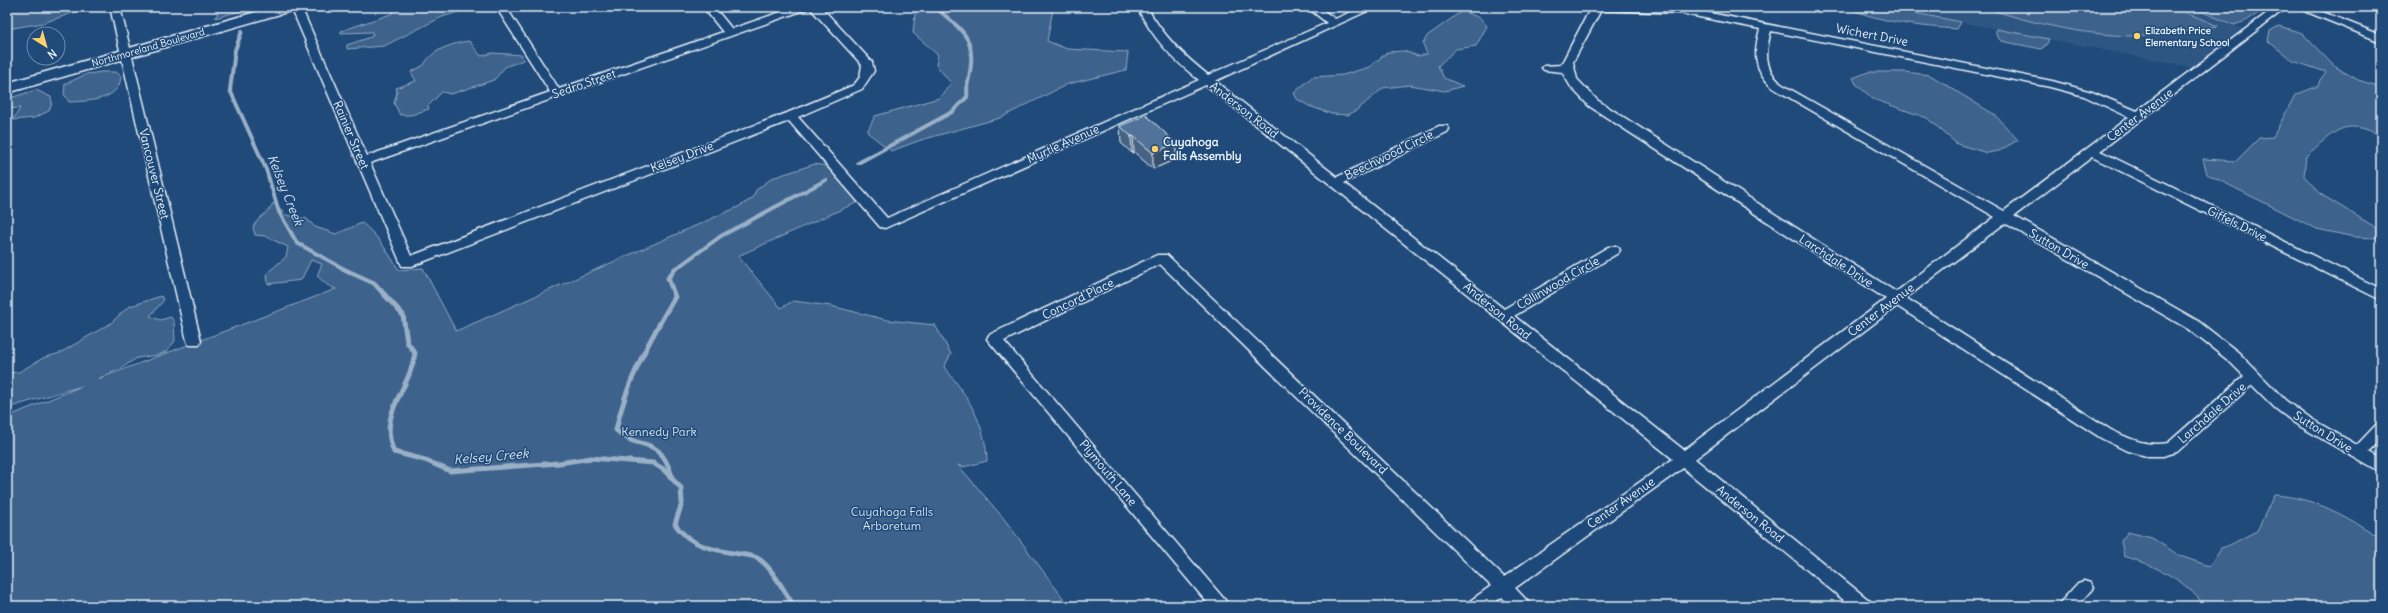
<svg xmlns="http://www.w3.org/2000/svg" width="2388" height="613" font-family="Delius,sans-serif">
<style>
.built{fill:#2e5683}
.green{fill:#3c628c;stroke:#92aac2}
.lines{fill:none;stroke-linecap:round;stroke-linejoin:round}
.stream-far1{stroke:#9ab0c7;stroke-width:4}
.stream{stroke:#9ab0c7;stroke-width:5}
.street-casing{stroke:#e8f1f8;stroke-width:3}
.secondary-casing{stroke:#e8f1f8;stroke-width:3}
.street{fill:#1f4a7a;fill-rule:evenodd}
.secondary{fill:#1f4a7a;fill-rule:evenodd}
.wall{fill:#466384;stroke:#e8f1f8}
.shaded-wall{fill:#39506b;stroke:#e8f1f8}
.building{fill:#517399;stroke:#e8f1f8}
.poi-dot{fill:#ffd166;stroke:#1f4a7a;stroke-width:1.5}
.labels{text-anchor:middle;stroke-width:3;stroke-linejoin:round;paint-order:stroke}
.far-poi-label{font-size:10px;font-weight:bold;fill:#e8f1f8;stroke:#1f4a7a;text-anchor:start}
.far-street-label{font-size:10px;fill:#e8f1f8;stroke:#1f4a7a}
.street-label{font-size:12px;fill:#e8f1f8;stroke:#1f4a7a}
.poi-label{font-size:12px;font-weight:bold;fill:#e8f1f8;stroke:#1f4a7a;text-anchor:start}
.park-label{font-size:12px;fill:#d7e3ed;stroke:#1f4a7a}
.water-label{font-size:13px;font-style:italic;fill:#d4e1ec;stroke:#1f4a7a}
</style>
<rect width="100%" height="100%" fill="#1f4a7a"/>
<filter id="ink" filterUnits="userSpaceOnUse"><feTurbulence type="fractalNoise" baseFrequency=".025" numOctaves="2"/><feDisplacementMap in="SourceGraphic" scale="8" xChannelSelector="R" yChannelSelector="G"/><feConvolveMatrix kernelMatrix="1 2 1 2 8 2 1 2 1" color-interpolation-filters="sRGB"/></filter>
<g filter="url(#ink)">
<polygon class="built" points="1883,7 2191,7 2251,32 2201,69"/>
<g class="green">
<polygon points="7,7 90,7 43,23 7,29"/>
<polygon points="222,7 255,7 215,18"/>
<polygon points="394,7 474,7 442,17 384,46 347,49 347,45 371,37 373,34 372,32 341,33 341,31 391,14 396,8"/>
<polygon points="911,7 1049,7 1053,9 1047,41 1067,49 1128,52 1126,70 1068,84 1000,118 921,140 891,151 867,132 875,116 939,98 951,83 936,65 938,55 913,33 915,14"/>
<path d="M 1846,7 L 1883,7 L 1961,22 L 1957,29 C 1923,27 1877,22 1846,7 Z"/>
<path d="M 1983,7 L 2173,7 L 2218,26 C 2194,30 2169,35 2145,36 C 2092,37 2033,24 1983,7 Z"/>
<polygon points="2191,7 2268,7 2246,21 2234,25"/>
<polygon points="1462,11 1480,18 1487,26 1476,46 1456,49 1438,66 1444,78 1463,86 1445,91 1410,85 1383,88 1357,110 1348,115 1332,114 1309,106 1297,99 1294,93 1312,77 1343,75 1369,67 1388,52 1404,51 1418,56 1427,54 1423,44 1427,36"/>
<path d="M 2279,26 L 2302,33 L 2334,66 L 2358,80 L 2381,87 L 2381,136 C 2344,116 2334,132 2306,156 L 2304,176 L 2322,195 L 2375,227 L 2377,238 L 2354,237 L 2317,229 L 2207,174 L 2203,159 L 2236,161 L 2259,138 L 2273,137 L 2295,95 L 2318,86 L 2320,80 L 2326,72 L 2293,61 L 2268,41 L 2270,31 Z"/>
<polygon points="1996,29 2049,39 2046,46 2041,49 2001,41 1996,35"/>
<path d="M 469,41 L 481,56 L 493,53 L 522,55 L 523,60 L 505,67 L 494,80 L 485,83 L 451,94 L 442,92 L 428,106 L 429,109 L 411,115 L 400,115 L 394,103 L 397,92 L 396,88 L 416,81 L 411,72 L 424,65 C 431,50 453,43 469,41 Z"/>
<path d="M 102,72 L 116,72 L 121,76 C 120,101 88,101 69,102 L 64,94 L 65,84 L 87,74 Z"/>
<polygon points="1868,72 1905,72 1930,75 1995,115 2018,140 1999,151 1987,153 1957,144 1927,118 1873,99 1856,84 1853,78"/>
<polygon points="36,90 51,97 52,103 49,111 34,118 13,120 20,108 7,109 7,99"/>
<path d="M 815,164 L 826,166 L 858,202 L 738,256 L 781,308 L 793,301 L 831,306 L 887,320 L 935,325 L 951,354 L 944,367 C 967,395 986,424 987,461 L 963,467 L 958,465 L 1005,520 L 1069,606 L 7,606 L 7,417 L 82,386 L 7,408 L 7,373 L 19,372 L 43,358 L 60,353 L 111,323 L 128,307 L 161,296 L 164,300 L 150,316 L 160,320 L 171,317 L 174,322 L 175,341 L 167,351 L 158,355 L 137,358 L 123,367 L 98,379 L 336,289 L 327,285 L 317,276 L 322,264 L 311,260 L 301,280 L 268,284 L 267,273 L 286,257 L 288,247 L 265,236 L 255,235 L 253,227 C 258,217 268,214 273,203 L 286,215 L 307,219 L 315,227 L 336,234 L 362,223 C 378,235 388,253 399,270 L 423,268 L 456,331 L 738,207 L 753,198 L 756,190 L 772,178 Z"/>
<path d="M 2274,495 C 2317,498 2345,516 2381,538 L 2381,606 L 2275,606 L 2259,604 L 2259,606 L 2205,606 C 2183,578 2157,567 2124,556 L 2121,541 L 2128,532 L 2152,538 L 2180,556 L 2209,566 L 2221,548 C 2233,545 2245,536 2257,531 Z"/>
</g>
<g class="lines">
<g class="stream-far1">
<polyline points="242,31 235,50 230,90 266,169 279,212 297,243 346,270"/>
<path d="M 858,163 L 952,112 L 967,97 C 968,92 966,87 968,82 C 978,40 966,33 935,7"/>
<polyline points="674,270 721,236 826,180"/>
</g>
<g class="stream">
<path d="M 343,269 L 374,283 L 403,315 L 407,342 L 415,353 C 410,391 377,412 394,452 L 425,460 L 450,471 L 559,463 L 591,458 L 653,463 L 663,469 L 681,488 L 682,503 L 675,524 C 689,546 714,550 739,554 C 744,555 752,555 757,558 C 771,565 785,593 794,606"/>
<path d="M 672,476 C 657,431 641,454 616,430 C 626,382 650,339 675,297 L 668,278 L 675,269"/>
</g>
<defs>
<g id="street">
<polygon points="110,7 120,7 201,341 199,345 189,345 187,341"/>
<path d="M 291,7 L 301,7 L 367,156 L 550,92 L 496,7 L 506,7 L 559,89 L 723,32 L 703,7 L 714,7 L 732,29 L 795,7 L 821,7 L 872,62 L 874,71 L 862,89 L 798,117 L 887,218 L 1199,80 C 1171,58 1153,38 1137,7 L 1147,7 C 1163,36 1183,55 1208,75 L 1327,23 L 1307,7 L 1319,7 L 1335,19 L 1362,7 L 1376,7 L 1215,81 L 1337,177 L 1439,126 L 1447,126 L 1449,129 L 1447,132 L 1344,183 L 1504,309 L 1608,247 L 1618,247 L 1620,250 L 1618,253 L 1514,316 L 1684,450 L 1886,299 L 1589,106 L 1571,87 L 1562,72 L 1544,70 L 1542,68 L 1544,66 L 1561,65 L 1591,7 L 1680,7 L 2052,81 L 2092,92 L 2137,111 L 2275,7 L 2287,7 L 2100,151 L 2381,289 L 2381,300 L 2092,157 L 2014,216 L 2198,321 L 2239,353 L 2285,400 L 2306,416 L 2357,445 L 2376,425 L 2381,423 L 2381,439 L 2369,452 L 2381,459 L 2381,473 L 2296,424 L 2275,408 L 2252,385 L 2177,452 L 2163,456 L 2146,456 L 2125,450 L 2101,438 L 1897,306 L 1695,459 L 1870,601 L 1873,606 L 1851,606 L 1683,468 L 1515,588 L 1532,606 L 1511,606 L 1502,597 L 1490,606 L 1467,606 L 1470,601 L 1491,586 L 1160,264 L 1004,341 L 1230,606 L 1210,606 L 987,339 L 989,335 L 1157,255 L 1167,255 L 1504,577 L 1673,459 L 1206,85 L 885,228 L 880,227 L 789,121 L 412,266 L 402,266 ZM 810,8 L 862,65 L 860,77 L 854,85 L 787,113 L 411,256 L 370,163 ZM 1601,10 L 1679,13 L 1760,29 C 1753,54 1754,70 1773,88 L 1995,217 L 1896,292 L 1597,100 L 1577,79 L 1573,62 ZM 1771,31 L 2050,87 L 2084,96 L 2129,117 L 2004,211 L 1781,84 C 1764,68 1765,53 1771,31 ZM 2005,223 L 2188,329 L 2229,361 L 2244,376 L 2168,443 C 2146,447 2130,439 2111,430 L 1906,298 Z"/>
<polygon points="2295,7 2310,7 2381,35 2381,42"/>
<polygon points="2084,581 2090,583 2093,588 2077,606 2057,606 2078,583"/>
</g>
<polygon id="secondary" points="273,7 296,7 294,10 7,93 7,83"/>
</defs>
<use href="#street" class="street-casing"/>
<use href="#secondary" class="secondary-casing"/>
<use href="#street" class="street"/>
<use href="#secondary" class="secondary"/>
</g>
<polygon class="wall" points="1120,126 1176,143 1176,159 1153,169 1134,152 1132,153 1121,143"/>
<g class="shaded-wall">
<polygon points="1131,136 1133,136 1134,152 1132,153"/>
<polygon points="1176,143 1176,159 1153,169 1153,153"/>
</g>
<polygon class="building" points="1146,115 1176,143 1153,153 1133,136 1131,136 1120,126"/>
</g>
<g class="poi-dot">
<circle cx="2137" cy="36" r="4"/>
<circle cx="1155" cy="149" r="4"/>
</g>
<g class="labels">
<g class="far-poi-label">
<text x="2145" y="34">Elizabeth Price<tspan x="2145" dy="12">Elementary School</tspan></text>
</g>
<g class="far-street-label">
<text transform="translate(148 47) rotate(-16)" y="4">Northmoreland Boulevard</text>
</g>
<g class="street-label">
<text transform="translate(1872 35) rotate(11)" y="4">Wichert Drive</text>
<text transform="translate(584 84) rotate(-19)" y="4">Sedro Street</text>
<text transform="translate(1244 110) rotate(38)" y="4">Anderson Road</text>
<text transform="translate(2140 115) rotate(-37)" y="4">Center Avenue</text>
<text transform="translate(351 135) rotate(67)" y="4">Rainier Street</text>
<text transform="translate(1063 144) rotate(-24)" y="4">Myrtle Avenue</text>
<text transform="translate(1389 155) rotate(-26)" y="4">Beechwood Circle</text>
<text transform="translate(682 157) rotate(-21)" y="4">Kelsey Drive</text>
<text transform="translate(154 174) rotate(76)" y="4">Vancouver Street</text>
<text transform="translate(2237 224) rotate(26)" y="4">Giffels Drive</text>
<text transform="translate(2059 249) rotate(30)" y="4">Sutton Drive</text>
<text transform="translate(1836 261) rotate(33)" y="4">Larchdale Drive</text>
<text transform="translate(1558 283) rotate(-30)" y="4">Collinwood Circle</text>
<text transform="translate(1078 299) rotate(-26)" y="4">Concord Place</text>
<text transform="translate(1881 310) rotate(-37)" y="4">Center Avenue</text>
<text transform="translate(1497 311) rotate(39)" y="4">Anderson Road</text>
<text transform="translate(2212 413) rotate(-41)" y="4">Larchdale Drive</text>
<text transform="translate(1343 431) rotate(44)" y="4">Providence Boulevard</text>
<text transform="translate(2323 432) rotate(32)" y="4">Sutton Drive</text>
<text transform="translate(1108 473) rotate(50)" y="4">Plymouth Lane</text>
<text transform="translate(1621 503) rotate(-35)" y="4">Center Avenue</text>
<text transform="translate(1750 514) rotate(39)" y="4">Anderson Road</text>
</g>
<g class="poi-label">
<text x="1163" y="146">Cuyahoga<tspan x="1163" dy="14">Falls Assembly</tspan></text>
</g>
<g class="park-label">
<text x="659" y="436">Kennedy Park</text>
<text x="892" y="516">Cuyahoga Falls<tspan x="892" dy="14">Arboretum</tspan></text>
</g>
<g class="water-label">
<text transform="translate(286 190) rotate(68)" y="5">Kelsey Creek</text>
<text transform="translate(491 456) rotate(-5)" y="5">Kelsey Creek</text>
</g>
</g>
<rect width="2388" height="613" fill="none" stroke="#1f4a7a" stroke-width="24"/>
<rect x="12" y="12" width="2364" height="589" fill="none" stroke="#e8f1f8" stroke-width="1.5" filter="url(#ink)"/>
<g transform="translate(46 46) rotate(143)"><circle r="19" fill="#1f4a7a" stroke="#6f8dac"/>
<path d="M0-3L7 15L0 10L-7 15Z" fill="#ffd166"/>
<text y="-6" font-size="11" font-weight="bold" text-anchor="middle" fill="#e8f1f8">N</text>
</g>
</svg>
